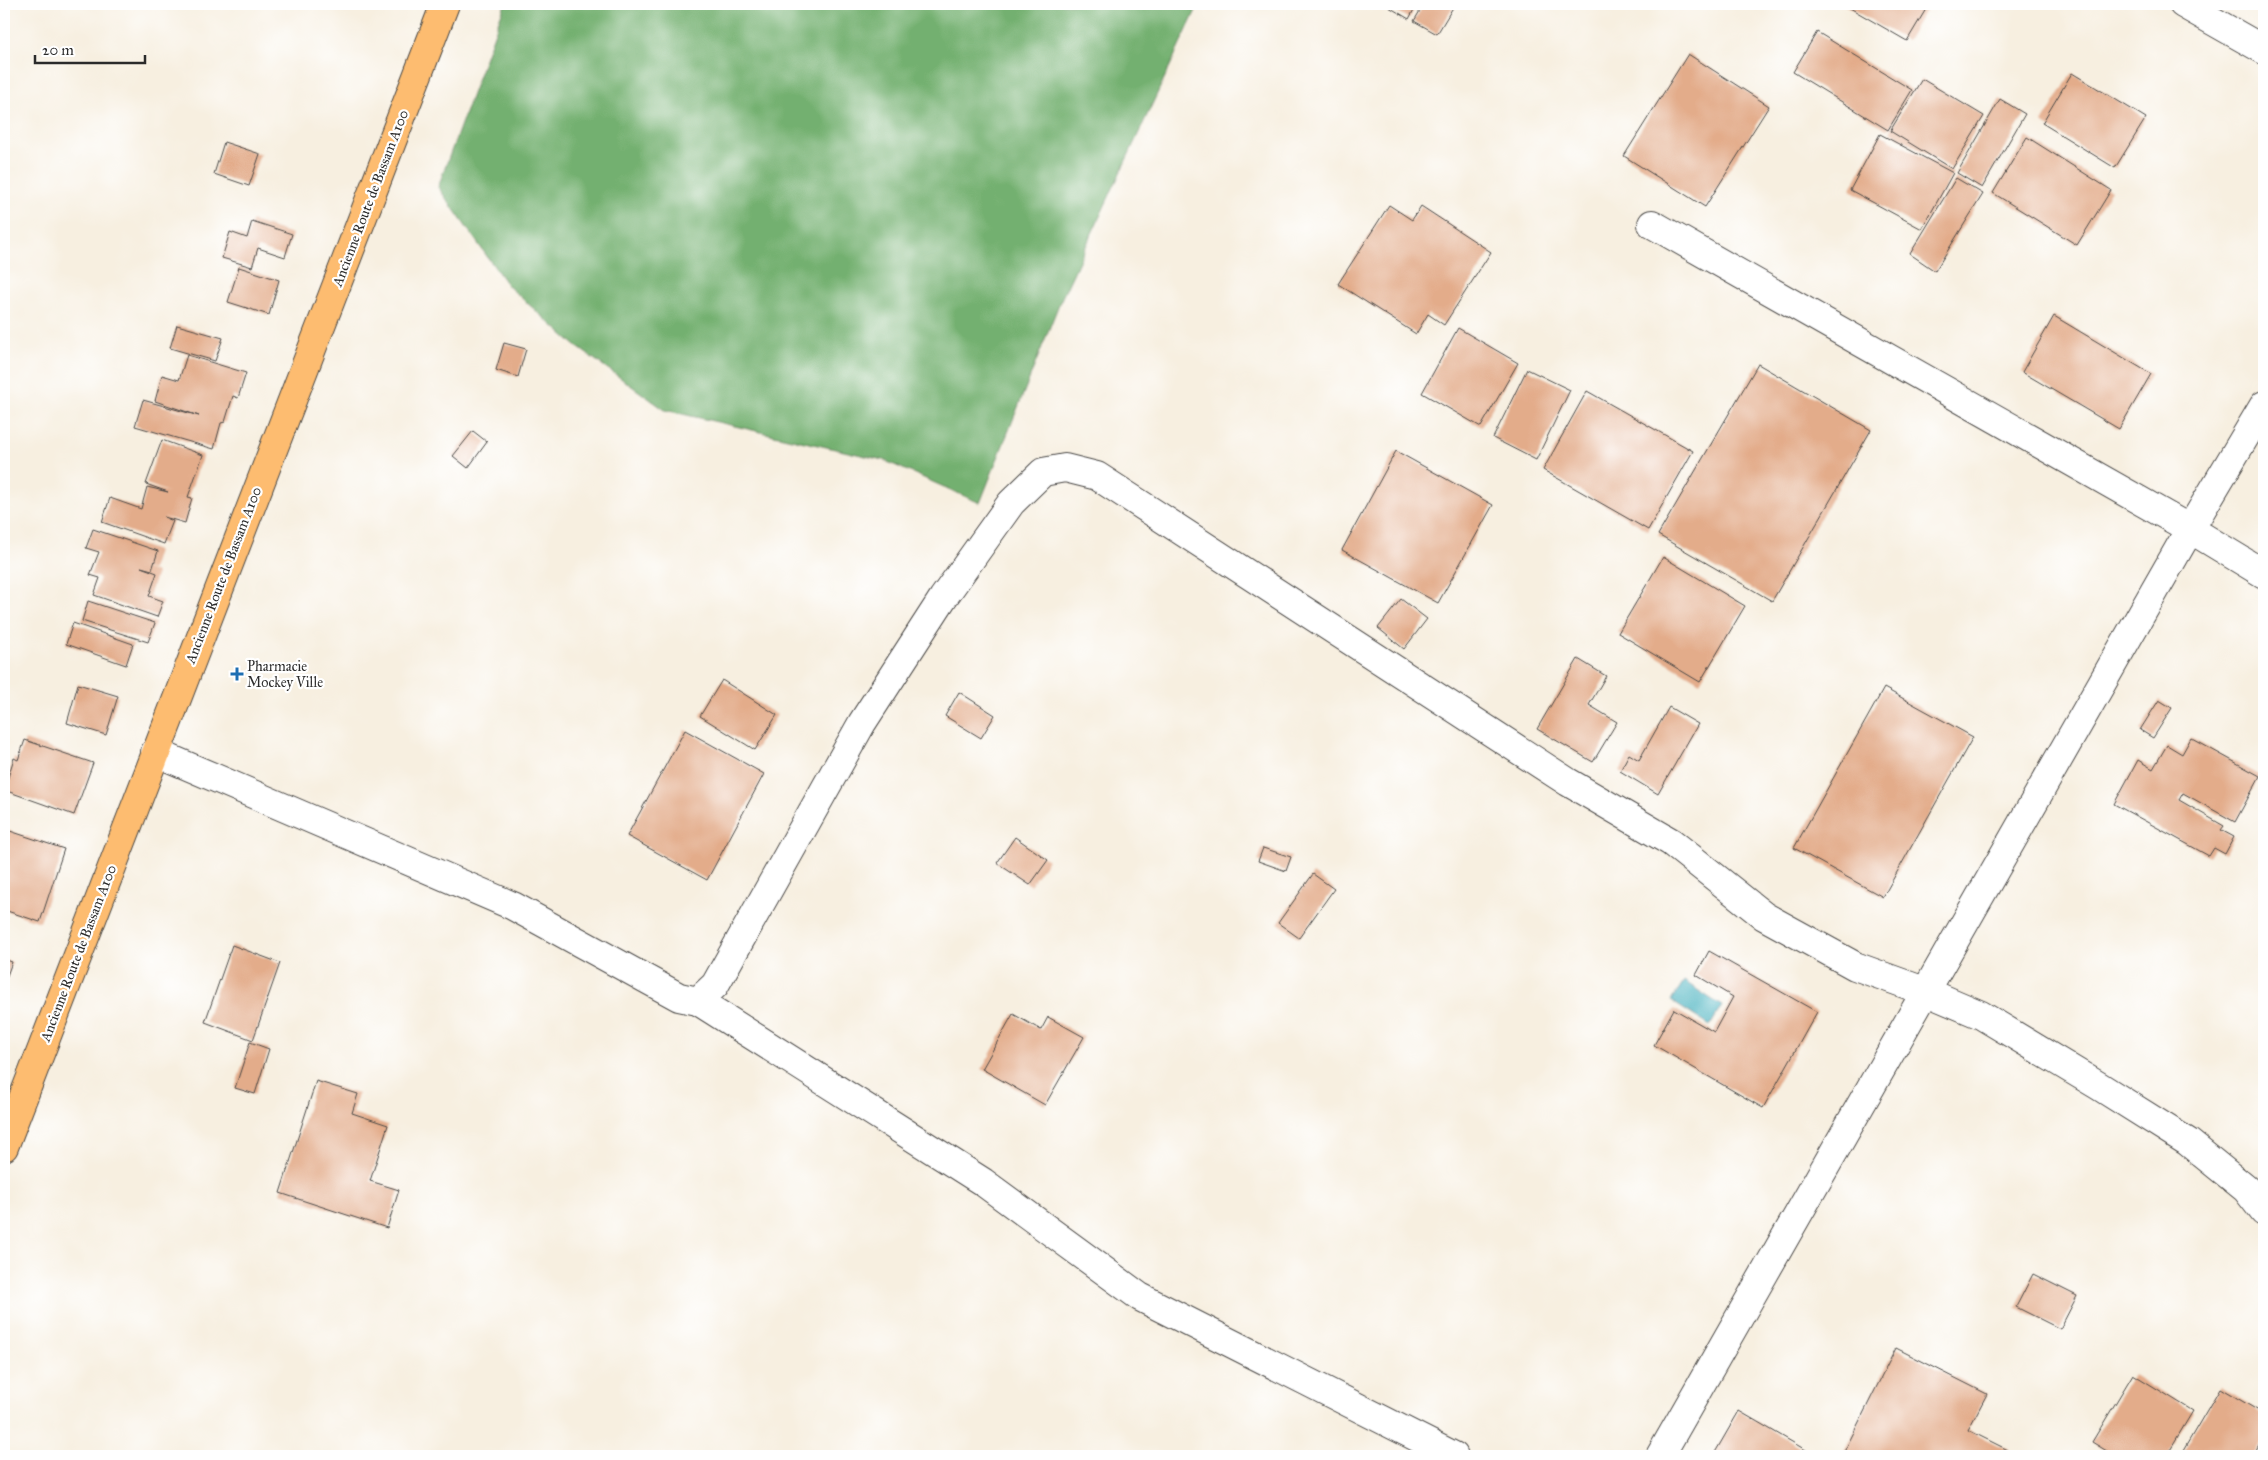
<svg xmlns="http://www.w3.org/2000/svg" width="2268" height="1460" font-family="'IM FELL Great Primer',serif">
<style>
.forest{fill:#73b070;stroke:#4f6e4e}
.water{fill:#3eadbb;stroke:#346c73}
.building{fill:#e3ac8a}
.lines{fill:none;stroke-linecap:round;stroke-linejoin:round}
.minor-casing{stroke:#4a4846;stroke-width:30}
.major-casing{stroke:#4a4846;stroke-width:30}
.minor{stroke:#fff;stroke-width:28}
.major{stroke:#fdbc6f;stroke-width:28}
.poi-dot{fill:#1f6fb2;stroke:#fff;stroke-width:2}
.labels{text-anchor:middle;stroke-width:4.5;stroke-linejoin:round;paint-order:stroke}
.street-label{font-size:14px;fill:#2b2b2b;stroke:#fff}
.poi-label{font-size:14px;fill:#2b2b2b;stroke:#fff;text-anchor:start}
</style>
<rect width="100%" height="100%" fill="#fff"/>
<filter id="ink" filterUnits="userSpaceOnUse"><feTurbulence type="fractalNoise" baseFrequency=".02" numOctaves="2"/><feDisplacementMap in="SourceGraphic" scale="10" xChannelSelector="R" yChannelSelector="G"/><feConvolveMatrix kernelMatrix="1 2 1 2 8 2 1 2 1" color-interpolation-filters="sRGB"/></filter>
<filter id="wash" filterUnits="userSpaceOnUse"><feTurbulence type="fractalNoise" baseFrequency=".0096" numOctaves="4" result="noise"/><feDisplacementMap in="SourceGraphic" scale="20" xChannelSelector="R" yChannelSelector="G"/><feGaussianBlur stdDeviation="1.12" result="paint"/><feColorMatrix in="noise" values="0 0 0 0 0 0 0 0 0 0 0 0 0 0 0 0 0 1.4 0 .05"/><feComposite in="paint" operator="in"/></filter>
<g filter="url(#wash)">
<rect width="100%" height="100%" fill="#f7efe0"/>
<polygon class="forest" points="505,4 1199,4 1059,304 980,503 883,460 665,410 576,346 508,286 438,187"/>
<polygon class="water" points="1684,981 1722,1006 1710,1026 1671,1001"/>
<g id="blocks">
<g class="building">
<polygon points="1384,4 1417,4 1409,19"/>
<polygon points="1424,4 1455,4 1437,34 1414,21"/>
<polygon points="1843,4 1929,4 1907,41"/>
<polygon points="1817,32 1912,90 1888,130 1793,72"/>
<polygon points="1688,54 1769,106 1705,207 1624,156"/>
<polygon points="2072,73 2146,118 2115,168 2042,123"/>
<polygon points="1922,79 1984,116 1952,169 1890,131"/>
<polygon points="2000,99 2025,114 1982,188 1957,173"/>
<polygon points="1880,134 1953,173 1922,229 1850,190"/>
<polygon points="2027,137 2111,190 2077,245 1993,193"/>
<polygon points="224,142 260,154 249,186 214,174"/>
<polygon points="1956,178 1983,194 1935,271 1910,254"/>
<polygon points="1389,205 1412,220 1421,206 1491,252 1444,325 1428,314 1416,334 1338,284"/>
<polygon points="252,221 292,234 285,257 258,248 252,267 222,258 230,232 247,238"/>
<polygon points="239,267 279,280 269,315 228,302"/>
<polygon points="2054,316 2151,374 2119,429 2022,372"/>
<polygon points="177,325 223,338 215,361 170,348"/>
<polygon points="1458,328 1518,363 1481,427 1422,393"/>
<polygon points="504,343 526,349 518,377 496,370"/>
<polygon points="187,355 246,373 238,398 233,396 225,422 221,423 214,449 135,426 143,400 199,416 155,401 162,375 179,380"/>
<polygon points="1758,364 1871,430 1772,601 1658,535"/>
<polygon points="1527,369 1570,390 1536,460 1493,438"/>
<polygon points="1587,391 1693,451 1648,530 1543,470"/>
<polygon points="473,431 487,442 468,468 453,456"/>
<polygon points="162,440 203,455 188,497 192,498 185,523 164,517 173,521 164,544 102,522 110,498 141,509 147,487 168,492 146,484"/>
<polygon points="1396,451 1493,505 1438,603 1342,550"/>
<polygon points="93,529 158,551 152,570 141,567 157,573 149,596 163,601 157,617 94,595 100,578 90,575 99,552 86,548"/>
<polygon points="1663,557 1745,606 1700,682 1618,633"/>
<polygon points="1401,599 1427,619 1404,649 1378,628"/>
<polygon points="88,601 155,623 148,642 82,621"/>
<polygon points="73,623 133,644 126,665 66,644"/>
<polygon points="1578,659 1606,676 1589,705 1617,722 1593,762 1537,729"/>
<polygon points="722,680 777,715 755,750 700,716"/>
<polygon points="78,684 118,696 106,735 67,723"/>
<polygon points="1884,688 1973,737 1883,897 1794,848"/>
<polygon points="959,692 995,715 981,738 945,716"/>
<polygon points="2159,700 2172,708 2153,738 2140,730"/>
<polygon points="1669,707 1698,724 1658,794 1620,771 1629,754 1639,760"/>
<polygon points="685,730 764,774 707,880 627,836"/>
<polygon points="2191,738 2260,776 2235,822 2183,793 2179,800 2224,826 2221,830 2234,837 2225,854 2214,848 2209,856 2114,804 2138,760 2153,769 2167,745 2182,754"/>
<polygon points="25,740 93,763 74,815 4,790 14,758 18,760"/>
<polygon points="4,829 64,849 40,922 4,910"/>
<polygon points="1015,837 1048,860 1030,885 997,863"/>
<polygon points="1263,848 1291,857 1286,871 1258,861"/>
<polygon points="1313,874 1334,889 1299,938 1278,923"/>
<polygon points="232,945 280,963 253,1040 205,1022"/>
<polygon points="1709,951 1817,1012 1763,1108 1654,1045 1674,1009 1714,1032 1733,997 1696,975"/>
<polygon points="4,959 12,962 4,984"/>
<polygon points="1013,1014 1041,1030 1048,1017 1084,1037 1045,1105 982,1069"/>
<polygon points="250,1042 269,1049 255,1094 235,1088"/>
<polygon points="316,1081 358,1094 352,1113 388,1125 370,1181 399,1190 387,1228 280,1193"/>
<polygon points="2033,1274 2077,1296 2060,1329 2016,1307"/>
<polygon points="1896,1348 1987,1394 1968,1430 2008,1450 2004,1456 1842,1456"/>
<polygon points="2133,1374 2193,1411 2166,1456 2115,1456 2092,1442"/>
<polygon points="2220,1388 2264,1414 2264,1437 2253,1456 2180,1456"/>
<polygon points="1739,1411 1816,1456 1713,1456"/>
</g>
</g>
</g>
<g filter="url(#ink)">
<use href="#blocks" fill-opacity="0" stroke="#4a4846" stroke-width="1"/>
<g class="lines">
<defs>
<g id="minor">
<polyline points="2183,4 2264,50"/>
<polyline points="1652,224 2190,529 2264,574"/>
<polyline points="155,752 513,906 679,997 698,1001 715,985 862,723 943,598 1011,503 1043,472 1065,468 1097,476 1568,782 1671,842 1764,916 1855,966 1927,992 1981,1015 2099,1086 2188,1142 2246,1189 2264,1212"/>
<polyline points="698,1001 983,1182 1140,1297 1454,1456"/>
<polyline points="1660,1456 2190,529 2264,405"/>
</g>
<polyline id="major" points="4,1147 445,4"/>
</defs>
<use href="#minor" class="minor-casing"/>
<use href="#major" class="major-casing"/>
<use href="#minor" class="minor"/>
<use href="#major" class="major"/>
</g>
</g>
<path class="poi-dot" d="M234.5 666.5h5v5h5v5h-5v5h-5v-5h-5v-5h5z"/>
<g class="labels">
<g class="street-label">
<text transform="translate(370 198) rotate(-69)" y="5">Ancienne Route de Bassam A100</text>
<text transform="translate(223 575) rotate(-69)" y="5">Ancienne Route de Bassam A100</text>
<text transform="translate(78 953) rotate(-69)" y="5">Ancienne Route de Bassam A100</text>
</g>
<g class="poi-label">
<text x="247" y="671">Pharmacie<tspan x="247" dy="16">Mockey Ville</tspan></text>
</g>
</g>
<rect width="2268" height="1460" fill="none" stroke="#fff" stroke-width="20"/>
<path d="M35 55v8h110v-8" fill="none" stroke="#2b2b2b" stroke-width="2.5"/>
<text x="42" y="55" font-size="15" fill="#2b2b2b" stroke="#ffffff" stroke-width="4" paint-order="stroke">20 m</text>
</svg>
